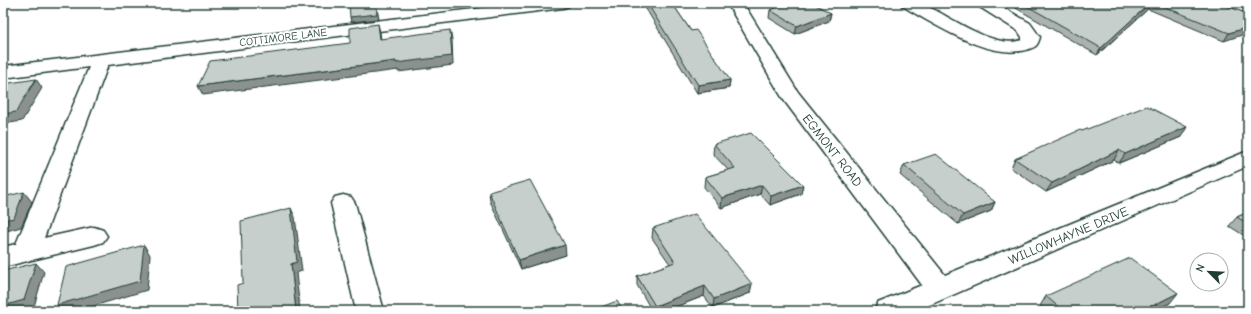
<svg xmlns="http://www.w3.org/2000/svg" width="1251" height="314" font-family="'Comic Neue',sans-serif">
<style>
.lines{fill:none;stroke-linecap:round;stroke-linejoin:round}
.minor-casing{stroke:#1f3d34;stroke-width:3}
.minor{fill:#fff;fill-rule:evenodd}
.wall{fill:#abb2af;stroke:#1f3d34}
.shaded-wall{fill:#8b918f;stroke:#1f3d34}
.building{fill:#c7cfcc;stroke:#1f3d34}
.labels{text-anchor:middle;stroke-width:4;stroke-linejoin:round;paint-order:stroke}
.far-street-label{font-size:11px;fill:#1f3d34;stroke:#fff}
.street-label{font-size:13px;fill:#1f3d34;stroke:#fff}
</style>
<rect width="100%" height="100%" fill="#fff"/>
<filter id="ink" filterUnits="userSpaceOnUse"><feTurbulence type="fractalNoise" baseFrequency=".025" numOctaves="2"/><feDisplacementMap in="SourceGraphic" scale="8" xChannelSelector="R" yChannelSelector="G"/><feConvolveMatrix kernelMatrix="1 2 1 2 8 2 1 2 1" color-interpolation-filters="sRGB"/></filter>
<g filter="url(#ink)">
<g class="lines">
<defs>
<g id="minor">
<polygon points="523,3 571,3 569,6 563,8 108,65 44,238 94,227 103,230 107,236 103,242 94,245 3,267 3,247 16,244 89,67 3,78 3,66"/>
<polygon points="727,3 743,3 798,92 945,275 1248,151 1248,166 916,311 874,311 878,303 922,285 783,99"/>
<path d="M 900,3 C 906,3 916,1 922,4 C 948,14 992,50 1022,40 L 1022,37 L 1018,31 L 978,6 L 976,3 L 995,3 L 1030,23 L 1040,37 C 1038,45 1036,47 1029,49 C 990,62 935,24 902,6 Z"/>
<polygon points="343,195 351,197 355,203 384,311 356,311 331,203 335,197"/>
</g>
</defs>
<use href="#minor" class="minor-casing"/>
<use href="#minor" class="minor"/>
</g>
<g class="wall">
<polygon points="643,3 672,3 691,31 730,80 729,88 697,93 643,4"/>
<polygon points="1007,3 1219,3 1248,14 1224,41 1148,9 1097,55"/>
<polygon points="1232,3 1248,3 1248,10"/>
<polygon points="770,10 831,13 829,21 795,34 769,18"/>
<polygon points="1082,131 1181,137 1119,163 1114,160 1046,192 1011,168 1015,159"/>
<polygon points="714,144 801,194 770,205 760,194 721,208 704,187 705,177 728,170 713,154"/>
<polygon points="904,165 995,202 991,211 958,224 900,175"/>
<polygon points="489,192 566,255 521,269 490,201"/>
<polygon points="1248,212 1248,238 1229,226 1237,217"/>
<polygon points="653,228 750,293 713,308 704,296 665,311 652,311 637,285 637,276 670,264 652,238"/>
<polygon points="1046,296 1170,303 1154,311 1046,311 1040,306"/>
</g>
<g class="shaded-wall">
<polygon points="376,3 379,19 351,22 350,17"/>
<polygon points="1150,3 1151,3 1148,9 1097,55 1101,48"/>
<polygon points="831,13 829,21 795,34 797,26"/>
<polygon points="378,24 380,32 382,48 380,39"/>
<polygon points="1248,27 1248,33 1224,41 1229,33"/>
<polygon points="450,30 452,39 453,65 398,72 398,70 203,95 198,86 396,61"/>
<polygon points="36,79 42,88 22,121 3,124 3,114"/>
<polygon points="730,80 729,88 697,93 698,85"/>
<polygon points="1187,127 1181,137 1119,163 1125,154"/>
<polygon points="1119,150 1114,160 1046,192 1052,183"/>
<polygon points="762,185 760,194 721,208 722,198"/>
<polygon points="803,185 801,194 770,205 771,196"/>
<polygon points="3,189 11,199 3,201"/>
<polygon points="24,192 32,202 21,227 3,232 3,220"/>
<polygon points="995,202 991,211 958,224 963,215"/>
<polygon points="291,208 295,217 302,271 296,273 300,311 296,311 291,264"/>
<polygon points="144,245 150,255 147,290 77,311 63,311 57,305"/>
<polygon points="565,245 566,255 521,269 519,260"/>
<polygon points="36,263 44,272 33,310 28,311 3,311 3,306"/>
<polygon points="752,284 750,293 713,308 714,299"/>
<polygon points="705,286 704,296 665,311 655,311 655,306"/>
<polygon points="1178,293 1170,303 1154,311 1142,311"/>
</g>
<g class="building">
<polygon points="349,3 376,3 377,14 350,17"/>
<polygon points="647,3 672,3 691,31 696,30 730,80 698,85"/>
<polygon points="790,3 812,3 831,13 797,26 770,10"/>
<polygon points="1022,3 1150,3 1101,48"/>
<polygon points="1155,3 1219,3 1248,14 1248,27 1229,33"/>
<polygon points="378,24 380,39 450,30 452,56 396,63 396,61 198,86 210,61 350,43 350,28"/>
<polygon points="36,79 16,112 3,114 3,84"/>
<polygon points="1147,106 1187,127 1125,154 1119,150 1052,183 1015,159 1080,130 1082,131"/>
<polygon points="751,133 803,185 771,196 762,185 722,198 705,177 735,168 714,144"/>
<polygon points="936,154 995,202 963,215 904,165"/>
<polygon points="530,180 565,245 519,260 489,192"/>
<polygon points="24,192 14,218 3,220 3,197"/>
<polygon points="291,208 297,262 291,264 296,311 238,311 237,285 243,283 241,221"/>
<polygon points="1248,212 1248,224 1237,217"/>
<polygon points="695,214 752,284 714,299 705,286 655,306 637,276 675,262 653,228"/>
<polygon points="144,245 140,281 57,305 66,267"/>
<polygon points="1130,258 1178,293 1142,311 1063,311 1046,296"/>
<polygon points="36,263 24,300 3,306 3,271"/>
<polygon points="617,301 623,311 591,311"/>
</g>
</g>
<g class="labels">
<g class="far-street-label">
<text transform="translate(283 37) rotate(-7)" y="4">COTTIMORE LANE</text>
</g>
<g class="street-label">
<text transform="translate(833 150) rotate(52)" y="5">EGMONT ROAD</text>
<text transform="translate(1068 235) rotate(-23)" y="5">WILLOWHAYNE DRIVE</text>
</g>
</g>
<rect width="1251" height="314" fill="none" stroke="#fff" stroke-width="16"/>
<rect x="8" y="8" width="1235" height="298" fill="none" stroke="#1f3d34" stroke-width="1.5" filter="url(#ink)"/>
<g transform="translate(1209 272) rotate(294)"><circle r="19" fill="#ffffff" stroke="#a5b1ae"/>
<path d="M0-3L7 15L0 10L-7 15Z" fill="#1f3d34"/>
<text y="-6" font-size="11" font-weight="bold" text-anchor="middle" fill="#1f3d34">N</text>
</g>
</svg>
